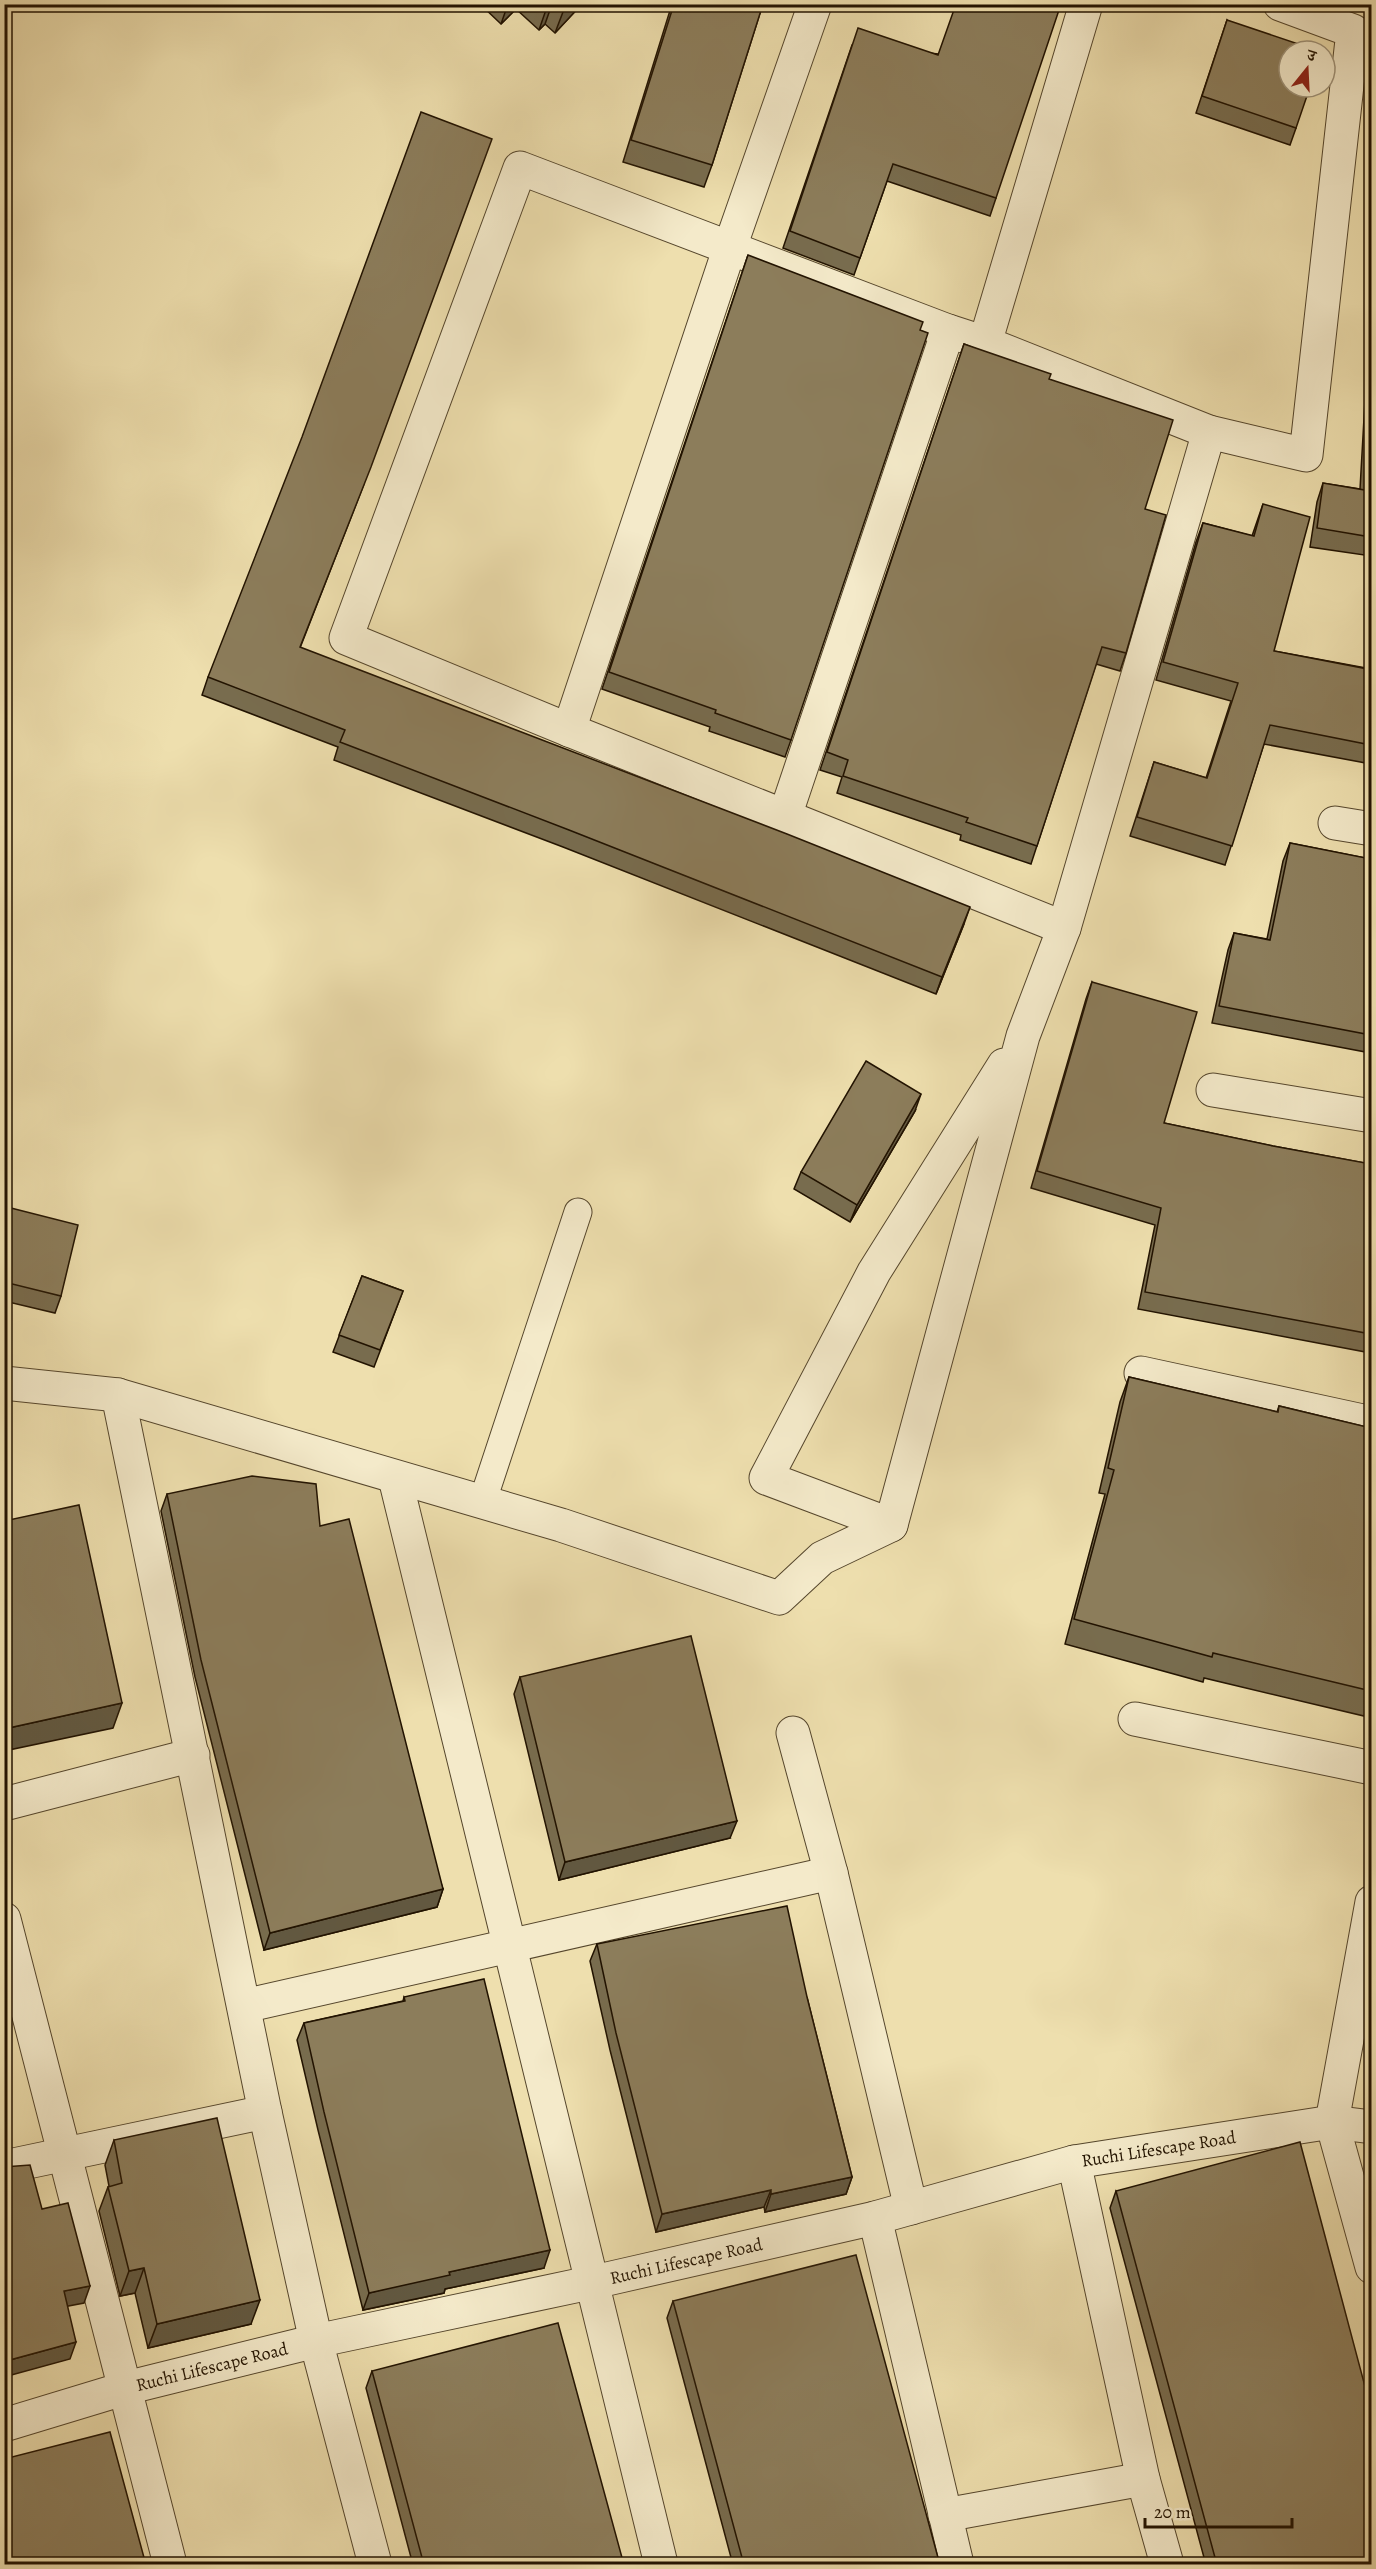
<svg xmlns="http://www.w3.org/2000/svg" width="1376" height="2569" font-family="Alegreya,'Noto Serif Devanagari',serif">
<style>
.lines{fill:none;stroke-linecap:round;stroke-linejoin:round}
.service-casing{stroke:#55462c;stroke-width:29}
.minor-casing{stroke:#55462c;stroke-width:35}
.service{stroke:#f4eaca;stroke-width:27}
.minor{stroke:#f4eaca;stroke-width:33}
.wall{fill:#786c4e;stroke:#221301;stroke-width:1.5}
.shaded-wall{fill:#625840;stroke:#221301;stroke-width:1.5}
.building{fill:#8c7d5b;stroke:#221301;stroke-width:1.5}
.labels{text-anchor:middle;stroke-width:4.5;stroke-linejoin:round;paint-order:stroke}
.street-label{font-size:18px;fill:#221301;stroke:#f4eaca}
</style>
<rect width="100%" height="100%" fill="#eedfae"/>
<filter id="stains"><feTurbulence type="fractalNoise" baseFrequency=".00333" numOctaves="4"/><feColorMatrix values="0 0 0 0 .2 0 0 0 0 .09 0 0 0 0 .02 0 0 0 .5 -.17"/></filter>
<radialGradient id="worn" r=".72"><stop offset=".6" stop-color="#630" stop-opacity="0"/><stop offset="1" stop-color="#630" stop-opacity=".3"/></radialGradient>
<g class="lines">
<defs>
<polyline id="service" points="482,1503 578,1212"/>
<g id="minor">
<polyline points="985,343 1086,4"/>
<polyline points="569,730 730,247 815,4"/>
<polyline points="785,816 948,331"/>
<polyline points="1335,823 1372,829"/>
<polyline points="1064,928 569,730 346,638 520,168 948,331 985,343 1209,432"/>
<polyline points="1213,1090 1372,1116"/>
<polyline points="1141,1373 1372,1423"/>
<polyline points="4,1383 118,1395 561,1525 779,1598 822,1558 891,1525 1023,1036 1064,928 1209,432 1306,455 1353,31 1280,4"/>
<polyline points="118,1395 265,2112 316,2341 375,2564"/>
<polyline points="395,1478 661,2564"/>
<polyline points="891,1525 766,1478 874,1272 1004,1065"/>
<polyline points="1135,1719 1372,1768"/>
<polyline points="793,1733 831,1873 911,2208"/>
<polyline points="4,1804 193,1755"/>
<polyline points="1372,1902 1332,2122 1372,2267"/>
<polyline points="4,1919 170,2564"/>
<polyline points="244,2006 831,1873"/>
<polyline points="1074,2162 1143,2479 1167,2564"/>
<polyline points="4,2167 265,2112"/>
<polyline points="875,2218 957,2564"/>
<path id="s1" d="M 4,2425 L 126,2388 L 316,2341 L 594,2282 L 875,2218 L 1074,2162 L 1332,2122 L 1372,2127"/>
<polyline points="945,2515 1143,2479"/>
</g>
</defs>
<use href="#service" class="service-casing"/>
<use href="#minor" class="minor-casing"/>
<use href="#service" class="service"/>
<use href="#minor" class="minor"/>
</g>
<g class="wall">
<polygon points="480,4 582,4 555,33 545,24 539,30 516,9 501,24"/>
<polygon points="672,4 763,4 712,165 704,187 623,162"/>
<polygon points="1227,20 1296,128 1290,145 1196,113"/>
<polygon points="852,45 938,54 996,198 990,216 887,181 854,275 783,248"/>
<polygon points="748,255 791,740 785,757 709,731 710,727 602,689"/>
<polygon points="1371,294 1371,556 1310,547 1317,502 1323,483 1360,489"/>
<polygon points="964,344 1049,379 1145,509 1126,653 1120,671 1096,664 1031,864 960,840 961,835 837,793 842,777 820,770"/>
<polygon points="364,484 300,648 964,924 936,994 563,847 334,760 338,747 202,695 208,677"/>
<polygon points="1263,504 1274,651 1366,668 1371,640 1371,764 1264,744 1225,865 1130,836 1154,762 1206,778 1231,701 1156,680 1196,542 1203,523 1252,536"/>
<polygon points="1290,843 1371,859 1371,1053 1212,1023 1228,950 1234,933 1267,939 1283,861"/>
<polygon points="1092,982 1164,1123 1273,1146 1371,1164 1371,1353 1138,1309 1155,1225 1031,1188 1086,999"/>
<polygon points="915,1111 850,1222 794,1189 801,1172"/>
<polygon points="7,1207 61,1296 55,1313 4,1301 4,1215"/>
<polygon points="362,1276 403,1291 374,1367 333,1352"/>
<polygon points="1129,1377 1277,1412 1279,1406 1371,1428 1371,1696 1364,1716 1204,1678 1203,1682 1065,1644 1105,1494 1099,1493 1120,1402"/>
<polygon points="167,1494 320,1526 443,1889 437,1907 264,1950 195,1677 161,1511"/>
<polygon points="520,1677 730,1838 559,1880 514,1694"/>
<polygon points="597,1944 807,1997 852,2177 846,2194 765,2212 764,2207 656,2232 610,2050 590,1961"/>
<polygon points="404,1997 544,2268 445,2289 444,2293 363,2310 318,2130 297,2040 304,2023 403,2001"/>
<polygon points="114,2140 251,2324 148,2348 135,2293 120,2296 99,2211 108,2187 109,2186 105,2165"/>
<polygon points="1116,2191 1371,2565 1206,2565 1110,2208"/>
<polygon points="673,2301 940,2565 733,2565 667,2318"/>
<polygon points="372,2371 624,2565 413,2565 366,2388"/>
</g>
<g class="shaded-wall">
<polygon points="508,4 517,4 516,9 501,24"/>
<polygon points="548,4 552,4 545,24 539,30"/>
<polygon points="566,4 582,4 555,33"/>
<polygon points="970,907 964,924 936,994 942,977"/>
<polygon points="921,1094 915,1111 850,1222 857,1205"/>
<polygon points="122,1703 113,1728 4,1751 4,1729"/>
<polygon points="737,1821 730,1838 559,1880 565,1862"/>
<polygon points="443,1889 437,1907 264,1950 270,1933"/>
<polygon points="852,2177 846,2194 765,2212 771,2194"/>
<polygon points="771,2190 764,2207 656,2232 662,2214"/>
<polygon points="550,2250 544,2268 445,2289 444,2293 363,2310 369,2293 449,2272"/>
<polygon points="144,2268 135,2293 120,2296 129,2271"/>
<polygon points="90,2286 84,2303 58,2308 64,2291"/>
<polygon points="260,2300 251,2324 148,2348 157,2324"/>
<polygon points="76,2342 70,2359 4,2377 4,2365 6,2361"/>
</g>
<g class="building">
<polygon points="674,4 763,4 712,165 631,140"/>
<polygon points="956,4 1061,4 996,198 893,164 860,258 790,231 858,28 938,55"/>
<polygon points="1227,20 1319,51 1289,51 1289,87 1310,87 1296,128 1202,96"/>
<polygon points="421,112 492,139 371,467 300,647 787,834 970,907 942,977 569,830 340,742 345,730 208,677 302,437"/>
<polygon points="748,255 923,322 920,330 928,333 791,740 715,713 716,710 609,672"/>
<polygon points="964,344 1051,374 1049,379 1173,420 1145,509 1166,515 1126,653 1102,647 1037,846 966,822 968,818 843,776 848,760 827,752"/>
<polygon points="1371,387 1371,537 1317,528 1323,483 1365,490"/>
<polygon points="1263,504 1310,517 1274,651 1368,669 1371,654 1371,745 1270,725 1232,846 1137,817 1154,762 1207,778 1238,683 1163,662 1203,523 1254,536"/>
<polygon points="1290,843 1371,859 1371,1035 1219,1006 1234,933 1270,940"/>
<polygon points="1092,982 1197,1012 1164,1123 1273,1146 1371,1164 1371,1334 1145,1292 1161,1208 1037,1171"/>
<polygon points="866,1061 921,1094 857,1205 801,1172"/>
<polygon points="7,1207 78,1225 61,1296 4,1282 4,1218"/>
<polygon points="362,1276 403,1291 380,1350 339,1335"/>
<polygon points="1129,1377 1278,1412 1279,1406 1371,1428 1371,1691 1213,1653 1212,1657 1074,1619 1114,1470 1108,1468"/>
<polygon points="252,1476 316,1484 320,1526 349,1519 443,1889 270,1933 201,1660 167,1494"/>
<polygon points="79,1505 122,1703 4,1729 4,1521"/>
<polygon points="691,1636 737,1821 565,1862 520,1677"/>
<polygon points="787,1906 807,1997 852,2177 771,2194 771,2190 662,2214 616,2033 597,1944"/>
<polygon points="484,1979 550,2250 449,2272 450,2275 369,2293 324,2112 304,2023 405,2001 404,1997"/>
<polygon points="217,2118 260,2300 157,2324 144,2268 129,2271 108,2187 122,2183 114,2140"/>
<polygon points="4,2122 7,2131 4,2132"/>
<polygon points="1300,2142 1371,2409 1371,2565 1217,2565 1116,2191"/>
<polygon points="30,2165 42,2209 68,2203 90,2286 64,2291 76,2342 6,2361 4,2355 4,2167"/>
<polygon points="856,2255 940,2565 744,2565 673,2301"/>
<polygon points="558,2323 624,2565 424,2565 372,2371"/>
<polygon points="110,2432 146,2565 4,2565 4,2459"/>
</g>
<g class="labels">
<g class="street-label">
<text dy="6" stroke="none"><textPath href="#s1" startOffset="1188">Ruchi Lifescape Road</textPath></text>
<text dy="6" stroke="none"><textPath href="#s1" startOffset="702">Ruchi Lifescape Road</textPath></text>
<text dy="6" stroke="none"><textPath href="#s1" startOffset="216">Ruchi Lifescape Road</textPath></text>
</g>
</g>
<rect width="1376" height="2569" fill="none" stroke="#eedfae" stroke-width="24"/>
<rect x="6" y="6" width="1364" height="2557" fill="none" stroke="#221301" stroke-width="3"/>
<rect x="12" y="12" width="1352" height="2545" fill="none" stroke="#221301" stroke-width="1.5"/>
<g transform="translate(1307 69) rotate(18)"><circle r="28" fill="#f4eaca" stroke="#a0947a" stroke-width="1.5"/>
<path d="M0-4.5L10 22L0 15L-10 22Z" fill="#8f2418"/>
<text y="-9" font-size="16" font-weight="bold" text-anchor="middle" fill="#221301">उ</text>
</g>
<path d="M1145 2518v9h147v-9" fill="none" stroke="#221301" stroke-width="3"/>
<text x="1154" y="2518" font-size="18" fill="#221301" stroke="#f4eaca" stroke-width="4.5" paint-order="stroke">20 m</text>
<rect width="100%" height="100%" filter="url(#stains)"/>
<rect width="100%" height="100%" fill="url(#worn)"/>
</svg>
